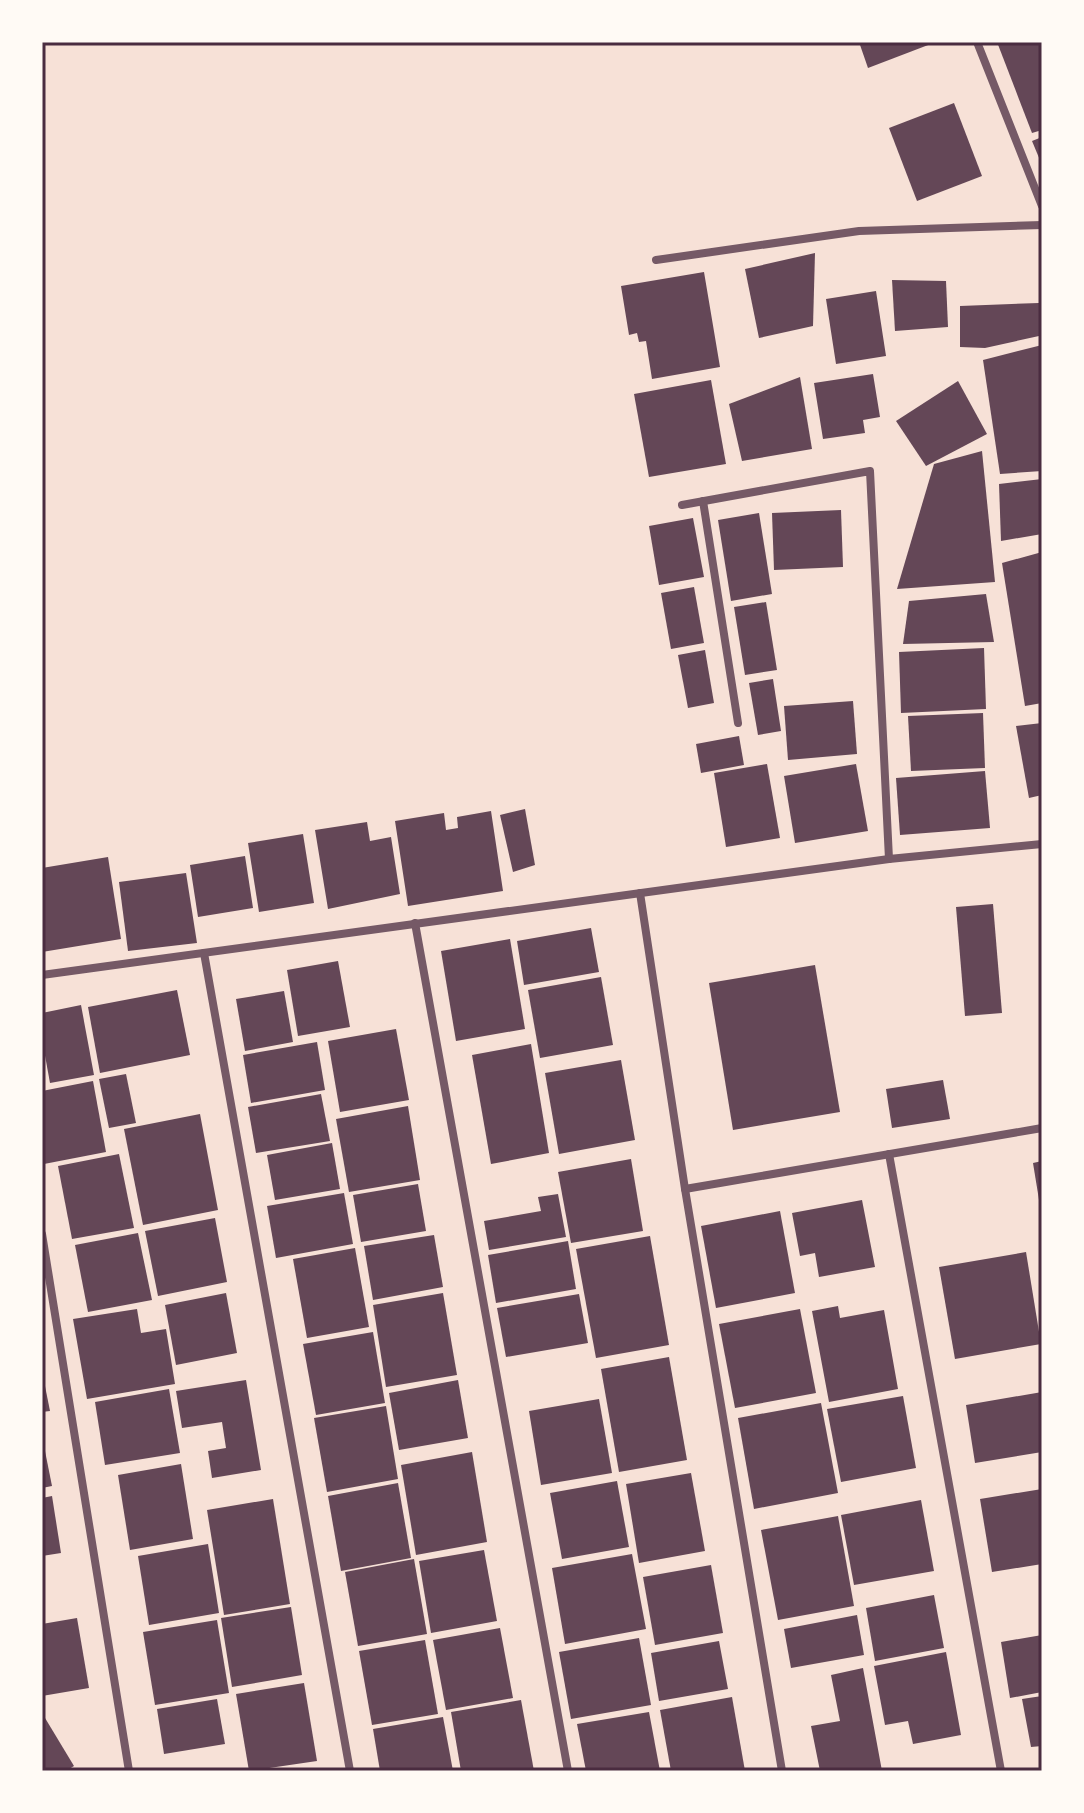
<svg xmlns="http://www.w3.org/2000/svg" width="1084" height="1813" font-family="Cabin,sans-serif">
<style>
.building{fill:#644757}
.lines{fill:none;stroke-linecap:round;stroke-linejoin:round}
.minor{stroke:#755966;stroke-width:8}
.neatline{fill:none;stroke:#4a2c40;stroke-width:3}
</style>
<rect width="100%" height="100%" fill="#f7e1d7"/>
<g class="building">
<polygon points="859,42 936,42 868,68"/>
<polygon points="997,42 1042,42 1042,130 1032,133"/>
<polygon points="954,103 982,176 917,201 889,128"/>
<polygon points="1042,137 1042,165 1032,141"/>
<polygon points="815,253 813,326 759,338 745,269"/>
<polygon points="704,272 720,367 652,379 646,341 639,342 637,333 629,335 621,286"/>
<polygon points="892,280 946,281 948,327 895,331"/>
<polygon points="876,291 886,356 836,364 826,299"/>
<polygon points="1039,303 1039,336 985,348 960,347 960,306"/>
<polygon points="1042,345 1042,471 1000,474 983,360"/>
<polygon points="873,374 880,417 863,420 865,433 823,439 814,383"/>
<polygon points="800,377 812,449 742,461 729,404"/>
<polygon points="711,380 726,464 649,477 634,394"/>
<polygon points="958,381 987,434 926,466 896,421"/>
<polygon points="982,451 995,582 897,589 934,464"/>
<polygon points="1042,479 1042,534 1001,541 999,484"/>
<polygon points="841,510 843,567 774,570 772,513"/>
<polygon points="759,513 772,594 731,601 718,520"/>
<polygon points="693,518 704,577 659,585 649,526"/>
<polygon points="1042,552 1042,703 1025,706 1002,563"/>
<polygon points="694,587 704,643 671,649 661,593"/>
<polygon points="986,594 994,642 903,644 909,601"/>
<polygon points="766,602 777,670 745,675 734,607"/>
<polygon points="984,648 986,709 901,713 899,652"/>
<polygon points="705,650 714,703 688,708 678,655"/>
<polygon points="773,679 781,731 758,735 749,683"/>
<polygon points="853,701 857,754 788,760 784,706"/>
<polygon points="983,713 985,768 911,771 908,716"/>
<polygon points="1042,723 1042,795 1029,798 1016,726"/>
<polygon points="739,736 744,765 701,773 696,744"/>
<polygon points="767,764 780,838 726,847 714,773"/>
<polygon points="856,764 868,831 795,843 784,776"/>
<polygon points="985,771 990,828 900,835 896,778"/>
<polygon points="525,809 535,865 513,872 500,815"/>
<polygon points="491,811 503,891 408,906 395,821 444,813 446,830 458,828 457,817"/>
<polygon points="367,822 370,841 391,837 400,894 328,909 315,830"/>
<polygon points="303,834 314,903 259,912 248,843"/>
<polygon points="245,856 253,908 198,917 190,865"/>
<polygon points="108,857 121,939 42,952 42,868"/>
<polygon points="186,873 197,943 128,951 119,882"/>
<polygon points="993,904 1002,1013 965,1016 956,907"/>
<polygon points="591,928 599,972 524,985 517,941"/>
<polygon points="510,939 525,1029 456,1041 441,951"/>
<polygon points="338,961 350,1027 298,1036 287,970"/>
<polygon points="815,965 840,1112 733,1130 709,983"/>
<polygon points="601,977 613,1045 540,1058 528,990"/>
<polygon points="177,990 190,1055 100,1073 88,1007"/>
<polygon points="284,991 293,1042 245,1051 236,999"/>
<polygon points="81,1005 94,1075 50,1083 42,1039 42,1013"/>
<polygon points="396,1029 409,1100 340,1112 328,1041"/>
<polygon points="317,1042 325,1090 251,1103 243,1055"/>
<polygon points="531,1044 549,1153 491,1164 472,1055"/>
<polygon points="621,1060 635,1140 559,1154 545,1073"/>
<polygon points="126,1074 136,1123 109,1128 99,1079"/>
<polygon points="943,1080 950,1119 892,1128 886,1089"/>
<polygon points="93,1081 106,1152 44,1164 42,1091"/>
<polygon points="321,1094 330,1141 256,1153 248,1107"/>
<polygon points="408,1106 420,1180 349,1192 336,1119"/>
<polygon points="200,1114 218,1210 143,1225 124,1129"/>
<polygon points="332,1143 340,1189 275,1200 267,1155"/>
<polygon points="119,1154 134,1228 72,1239 58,1166"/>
<polygon points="631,1159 643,1231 571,1243 558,1172"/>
<polygon points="1042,1161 1042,1206 1040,1206 1033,1163"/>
<polygon points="418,1184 426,1231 361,1242 353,1195"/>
<polygon points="344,1193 353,1244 276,1258 267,1206"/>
<polygon points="558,1194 566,1237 489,1250 484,1221 541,1211 538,1197"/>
<polygon points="862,1200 875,1267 819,1277 815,1253 800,1256 792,1213"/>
<polygon points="780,1211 795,1293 716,1308 701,1226"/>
<polygon points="215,1218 227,1282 158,1296 145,1231"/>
<polygon points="138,1233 152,1300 88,1312 75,1245"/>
<polygon points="434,1235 443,1287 373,1300 364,1246"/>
<polygon points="650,1236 669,1345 596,1358 576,1249"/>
<polygon points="568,1241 576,1289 496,1303 488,1255"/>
<polygon points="355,1248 369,1327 307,1338 293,1259"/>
<polygon points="1026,1252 1041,1344 955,1359 939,1267"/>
<polygon points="226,1293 237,1353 176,1365 165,1305"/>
<polygon points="443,1293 457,1375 386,1387 373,1305"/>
<polygon points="579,1294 588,1343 506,1357 497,1308"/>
<polygon points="838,1306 840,1318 884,1310 898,1389 829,1402 812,1311"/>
<polygon points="137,1309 141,1333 166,1329 175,1384 87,1399 73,1319"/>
<polygon points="800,1309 816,1393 735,1408 719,1324"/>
<polygon points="373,1332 385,1403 316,1415 303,1344"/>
<polygon points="669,1357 687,1460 619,1472 601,1369"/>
<polygon points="42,1371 50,1411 42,1412"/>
<polygon points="246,1380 261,1470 212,1478 208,1451 226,1448 222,1422 182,1428 176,1391"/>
<polygon points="458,1380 468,1438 399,1450 389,1393"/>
<polygon points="169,1389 180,1453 105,1465 95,1402"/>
<polygon points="1042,1392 1042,1452 975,1463 966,1405"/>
<polygon points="903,1396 916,1468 841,1482 827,1409"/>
<polygon points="599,1399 612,1473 541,1485 529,1411"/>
<polygon points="821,1403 838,1493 754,1509 738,1418"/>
<polygon points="386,1406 398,1479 327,1492 314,1418"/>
<polygon points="42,1436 52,1486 42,1488"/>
<polygon points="472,1452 487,1542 416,1555 401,1465"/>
<polygon points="181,1464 193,1539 130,1550 118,1475"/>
<polygon points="691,1473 705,1551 639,1563 626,1484"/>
<polygon points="617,1481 629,1547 562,1559 550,1493"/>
<polygon points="398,1483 411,1558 341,1571 328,1496"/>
<polygon points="1042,1489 1042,1564 992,1572 980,1499"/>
<polygon points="52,1496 61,1553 42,1556 42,1498"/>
<polygon points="273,1499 290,1604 224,1615 207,1510"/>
<polygon points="921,1500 934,1571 854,1585 841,1515"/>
<polygon points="838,1516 854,1606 778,1620 761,1530"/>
<polygon points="208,1544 219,1613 149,1625 138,1556"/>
<polygon points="484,1550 497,1621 431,1633 419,1561"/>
<polygon points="632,1554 646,1629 565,1644 552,1568"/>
<polygon points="414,1559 427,1634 358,1646 345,1572"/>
<polygon points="711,1565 723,1633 655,1645 643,1577"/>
<polygon points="934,1595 944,1648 875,1661 866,1608"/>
<polygon points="291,1607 302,1675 232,1687 221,1618"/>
<polygon points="857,1615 864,1655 791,1668 784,1629"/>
<polygon points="77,1618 89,1688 42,1696 42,1624"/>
<polygon points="217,1620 229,1693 155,1705 143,1632"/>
<polygon points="500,1628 513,1698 446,1710 433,1640"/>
<polygon points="1042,1635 1042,1692 1010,1698 1001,1642"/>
<polygon points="639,1638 651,1705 571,1719 559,1652"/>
<polygon points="425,1640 438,1714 372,1725 359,1651"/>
<polygon points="719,1641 728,1689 659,1701 651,1653"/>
<polygon points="946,1652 961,1735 913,1744 908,1721 885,1725 874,1666"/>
<polygon points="863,1668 882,1771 820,1771 811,1726 840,1721 831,1675"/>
<polygon points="304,1683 317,1761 249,1771 236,1694"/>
<polygon points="1042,1696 1042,1746 1031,1747 1022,1699"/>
<polygon points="732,1697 745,1771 671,1771 660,1710"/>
<polygon points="217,1699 225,1744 164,1754 157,1709"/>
<polygon points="521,1700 534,1771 461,1771 451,1712"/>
<polygon points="649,1712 660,1771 586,1771 577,1724"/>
<polygon points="42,1713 74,1766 66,1771 42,1771"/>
<polygon points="443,1717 453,1771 380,1771 373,1729"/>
</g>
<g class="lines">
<g class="minor">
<polyline points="977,42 1042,206"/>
<polyline points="656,260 859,231 1042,225"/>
<polyline points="703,501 738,723"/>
<polyline points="682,505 870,471 889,859"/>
<polyline points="640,893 685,1189 782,1771"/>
<polyline points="415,923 568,1771"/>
<polyline points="204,953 350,1771"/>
<polyline points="42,975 889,859 1042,844"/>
<polyline points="889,1154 1001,1771"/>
<polyline points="685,1189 1042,1128"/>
<polyline points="42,1234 129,1771"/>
</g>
</g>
<rect width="1084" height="1813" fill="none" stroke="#fffaf5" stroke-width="88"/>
<rect x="44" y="44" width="996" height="1725" class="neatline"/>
</svg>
